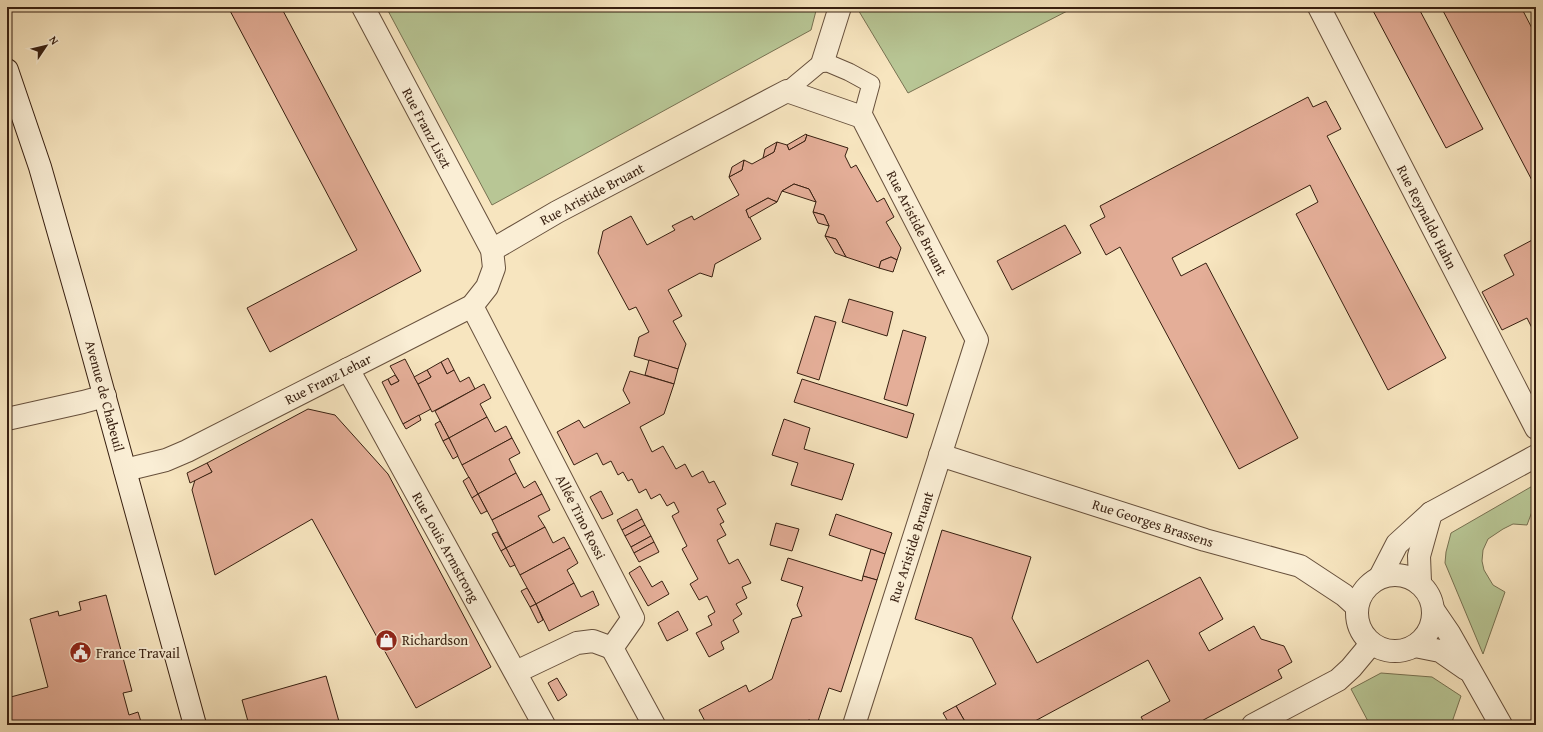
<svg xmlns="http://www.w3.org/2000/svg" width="1543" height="732" font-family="'Gentium Book Plus',serif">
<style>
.green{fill:#b8c695;stroke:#787252}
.building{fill:#e4ae98;stroke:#371f10}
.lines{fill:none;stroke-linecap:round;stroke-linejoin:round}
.lane-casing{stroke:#67503c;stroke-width:19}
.street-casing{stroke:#67503c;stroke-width:24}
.secondary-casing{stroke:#371f10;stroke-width:24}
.lane{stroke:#faeed5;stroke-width:17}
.street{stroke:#faeed5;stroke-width:22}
.secondary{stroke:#faeed5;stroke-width:22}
.labels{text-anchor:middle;stroke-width:4;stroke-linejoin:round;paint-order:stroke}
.street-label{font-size:14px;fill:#371f10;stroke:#faeed5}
.poi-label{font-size:14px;fill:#371f10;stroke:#faeed5;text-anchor:start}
</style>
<rect width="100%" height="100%" fill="#f7e5bf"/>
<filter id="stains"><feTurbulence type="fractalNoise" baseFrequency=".005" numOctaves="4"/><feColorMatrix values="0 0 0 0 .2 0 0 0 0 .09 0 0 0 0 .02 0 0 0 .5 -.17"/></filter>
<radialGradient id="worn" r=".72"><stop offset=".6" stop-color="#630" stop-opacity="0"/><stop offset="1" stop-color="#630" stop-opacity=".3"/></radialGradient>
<g class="green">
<polygon points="386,7 817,7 811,30 492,205"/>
<polygon points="860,7 1075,7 908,93 857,8"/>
<polygon points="1536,484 1536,501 1527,525 1513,524 1503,529 1488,539 1483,550 1482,561 1484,570 1493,585 1505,592 1483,654 1445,563 1446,552 1451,533"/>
<polygon points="1381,673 1432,677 1461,696 1451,725 1370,725 1351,689"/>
</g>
<g class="building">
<polygon points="228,7 281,7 421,271 270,352 247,308 357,250"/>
<polygon points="1371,7 1418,7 1483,129 1446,148"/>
<polygon points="1441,7 1521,7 1536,36 1536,188"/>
<polygon points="1308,97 1313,107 1326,101 1341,129 1327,136 1446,358 1388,390 1296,214 1318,202 1310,185 1172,258 1181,276 1206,263 1298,438 1239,469 1120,247 1106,255 1090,225 1105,217 1100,206"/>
<polygon points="806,134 807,135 805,141 789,150 787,145"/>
<polygon points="807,135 848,148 845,156 851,168 856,165 877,202 884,198 894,217 886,222 901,248 897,260 891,257 881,261 879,268 846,257 836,239 825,236 829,226 824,215 813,212 816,202 809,189 794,184 782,191 777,202 768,198 746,210 761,239 715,264 712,277 700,273 668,290 682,316 673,321 686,344 678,369 634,356 639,337 649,332 636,307 629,310 598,253 603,231 631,216 647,245 675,230 672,226 692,216 694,220 739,195 729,177 742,170 744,160 752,164 774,152 777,142 787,145 789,150 805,141"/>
<polygon points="777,142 774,152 763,158 765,149"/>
<polygon points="744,160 742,170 729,177 732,167"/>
<polygon points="794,184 809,189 816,202 782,191"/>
<polygon points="768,198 777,202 749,218 746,210"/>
<polygon points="813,212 824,215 829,226 818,223"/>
<polygon points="1065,225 1081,253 1012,290 997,261"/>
<polygon points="825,236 836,239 846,257 835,253"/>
<polygon points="1536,238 1536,336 1527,318 1502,330 1482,292 1514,275 1504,255"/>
<polygon points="891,257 897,260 893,272 879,268 881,261"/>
<polygon points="849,299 893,312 887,336 842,322"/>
<polygon points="815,316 836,322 819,380 797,373"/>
<polygon points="903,330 926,337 907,406 884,399"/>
<polygon points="448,358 454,370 447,374 441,362"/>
<polygon points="405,359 431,409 403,424 382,382 388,379 391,385 399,381 390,366"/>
<polygon points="649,360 678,369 674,384 645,375"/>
<polygon points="441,362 447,374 454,370 460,382 469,377 475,389 432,412 418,384 431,377 427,370"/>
<polygon points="427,370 431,377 418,384 414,377"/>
<polygon points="630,371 674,384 664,414 640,427 652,452 663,446 676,469 685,464 692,477 703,471 709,483 714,481 726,504 717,509 724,522 720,524 726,535 717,540 729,564 738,559 751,583 742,587 747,598 736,604 742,614 733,620 739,632 721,642 724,649 709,657 696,633 712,625 708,616 715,612 707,596 699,600 690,584 698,579 682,549 687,546 672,516 679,512 674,502 667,506 660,494 651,499 646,489 639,493 632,479 628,481 623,472 618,475 611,461 603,465 597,453 574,465 557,432 579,420 584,428 630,403 623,390"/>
<polygon points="395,375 399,381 391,385 388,379"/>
<polygon points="802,379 914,414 907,438 794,402"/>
<polygon points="484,384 491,398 480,404 487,417 449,438 435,411"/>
<polygon points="308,409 335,415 388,474 491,667 416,708 312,519 215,575 192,490 195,480 212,472 207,463"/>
<polygon points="419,415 421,420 406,429 403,424"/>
<polygon points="487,417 495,432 506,426 512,438 462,465 449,438"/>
<polygon points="784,419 810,428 804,449 854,464 842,500 791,485 798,463 772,455"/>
<polygon points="440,421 449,438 443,441 435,424"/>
<polygon points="449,438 458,456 453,459 443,441"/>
<polygon points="512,438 520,453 509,459 516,473 478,494 462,465"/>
<polygon points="207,463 212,472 190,483 187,473"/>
<polygon points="516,473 524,488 535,481 542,494 492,520 478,494"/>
<polygon points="469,477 478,494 472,498 463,481"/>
<polygon points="601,491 613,514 602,519 590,497"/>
<polygon points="478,494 487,511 481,514 472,498"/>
<polygon points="542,494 550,510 538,516 545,527 506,548 492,520"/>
<polygon points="637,509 642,519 622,530 617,520"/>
<polygon points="836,514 892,533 885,554 829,535"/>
<polygon points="642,519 645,525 625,536 622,530"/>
<polygon points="776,523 799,529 792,551 770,545"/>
<polygon points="645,525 651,536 631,547 625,536"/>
<polygon points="545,527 553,543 564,537 570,548 520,575 506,548"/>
<polygon points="942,530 1031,557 1012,618 1037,663 1200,577 1223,619 1199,633 1209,651 1254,626 1261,639 1284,646 1292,662 1278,670 1282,678 1194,725 1146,725 1141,717 1170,701 1148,660 1035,721 1037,725 967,725 956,706 996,684 972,638 915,619"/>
<polygon points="497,532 506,548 501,551 492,534"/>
<polygon points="651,536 654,542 634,553 631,547"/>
<polygon points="654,542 659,552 639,562 634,553"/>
<polygon points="506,548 515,565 510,567 501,551"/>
<polygon points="570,548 578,563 567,570 574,583 536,604 520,575"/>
<polygon points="871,549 885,554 877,580 863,576"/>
<polygon points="788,558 862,581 863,576 877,580 841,692 829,688 817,724 809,720 801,725 707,725 699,710 746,685 749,692 772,679 792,619 802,616 797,605 803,587 781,580"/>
<polygon points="640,566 652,587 662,581 669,594 648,606 629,573"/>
<polygon points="574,583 581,597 593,591 599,605 549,631 536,604"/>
<polygon points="527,588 536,604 530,607 521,591"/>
<polygon points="106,595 132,691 123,693 129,715 138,712 142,725 10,725 7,715 7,698 48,687 30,619 58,611 59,616 81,610 79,602"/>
<polygon points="536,604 543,620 538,623 530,607"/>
<polygon points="678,611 688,630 667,641 658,623"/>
<polygon points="326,676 340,725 249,725 242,700"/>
<polygon points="557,678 567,695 558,701 548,683"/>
<polygon points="956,706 967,725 950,725 943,713"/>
<polygon points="809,720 817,724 801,725"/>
</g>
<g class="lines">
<defs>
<polyline id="lane" points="787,91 823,61 849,72 871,84 862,117"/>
<g id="street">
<polyline points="1319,7 1536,428"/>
<polyline points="823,61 840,7"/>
<polyline points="492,250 557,212 787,91 862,117 977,340 854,725"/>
<polyline points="472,306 633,618 612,648"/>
<polyline points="348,369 544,725"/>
<polyline points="7,419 83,402 105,396"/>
<polyline points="940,455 1205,540 1300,566 1344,595 1356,606"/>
<polyline points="125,470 166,460 187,451 472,306 487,287 494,268 492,250 363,7"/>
<circle cx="1395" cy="613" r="38"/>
<polyline points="1380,577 1397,544 1431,513 1536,456"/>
<polyline points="1420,582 1419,556 1431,513"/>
<polyline points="1434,611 1449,633 1501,725"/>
<polyline points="1415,646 1440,651 1466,669"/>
<polyline points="612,648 654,725"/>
<polyline points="516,672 577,643 593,641 612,648"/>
<polyline points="1253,725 1338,680 1351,668 1371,644"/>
</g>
<polyline id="secondary" points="7,70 40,167 80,307 195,725"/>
</defs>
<use href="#lane" class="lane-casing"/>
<use href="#street" class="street-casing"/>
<use href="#secondary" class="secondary-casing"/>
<use href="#lane" class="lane"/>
<use href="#street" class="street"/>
<use href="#secondary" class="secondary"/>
</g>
<defs>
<symbol id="shop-disc" viewBox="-11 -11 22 22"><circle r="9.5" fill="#8f2418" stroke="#faeed5"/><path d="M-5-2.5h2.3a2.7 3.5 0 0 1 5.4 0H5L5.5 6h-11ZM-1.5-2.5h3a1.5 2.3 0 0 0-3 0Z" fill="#fff"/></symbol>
<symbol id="civic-disc" viewBox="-11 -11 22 22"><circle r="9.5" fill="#8f2418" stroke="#faeed5"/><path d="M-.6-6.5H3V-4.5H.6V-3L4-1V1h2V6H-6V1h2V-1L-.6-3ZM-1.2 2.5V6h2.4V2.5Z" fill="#fff"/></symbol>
</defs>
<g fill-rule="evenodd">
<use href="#shop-disc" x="374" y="628" width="25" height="25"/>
<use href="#civic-disc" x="68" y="640" width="25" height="25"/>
</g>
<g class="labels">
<g class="street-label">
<text transform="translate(427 128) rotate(62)" y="5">Rue Franz Liszt</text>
<text transform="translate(592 194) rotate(-28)" y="5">Rue Aristide Bruant</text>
<text transform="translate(1427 217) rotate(63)" y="5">Rue Reynaldo Hahn</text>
<text transform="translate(917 223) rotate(63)" y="5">Rue Aristide Bruant</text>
<text transform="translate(328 379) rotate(-27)" y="5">Rue Franz Lehar</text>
<text transform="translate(105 396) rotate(75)" y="5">Avenue de Chabeuil</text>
<text transform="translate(581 517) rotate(63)" y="5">Allée Tino Rossi</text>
<text transform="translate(1153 523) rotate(18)" y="5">Rue Georges Brassens</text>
<text transform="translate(446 547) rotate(61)" y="5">Rue Louis Armstrong</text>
<text transform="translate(911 547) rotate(-72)" y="5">Rue Aristide Bruant</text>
</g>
<g class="poi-label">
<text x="402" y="645">Richardson</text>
<text x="96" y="658">France Travail</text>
</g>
</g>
<rect width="1543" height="732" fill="none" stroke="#f7e5bf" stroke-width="24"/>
<rect x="8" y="8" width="1527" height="716" fill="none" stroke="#371f10" stroke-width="2"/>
<rect x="12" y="12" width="1519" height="708" fill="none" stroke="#371f10"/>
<g transform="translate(46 46) rotate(55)" stroke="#faeed5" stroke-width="3" paint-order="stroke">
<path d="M0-3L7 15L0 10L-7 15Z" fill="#371f10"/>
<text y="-6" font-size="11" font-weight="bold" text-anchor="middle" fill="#371f10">N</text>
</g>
<rect width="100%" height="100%" filter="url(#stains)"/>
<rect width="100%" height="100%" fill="url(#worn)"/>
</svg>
